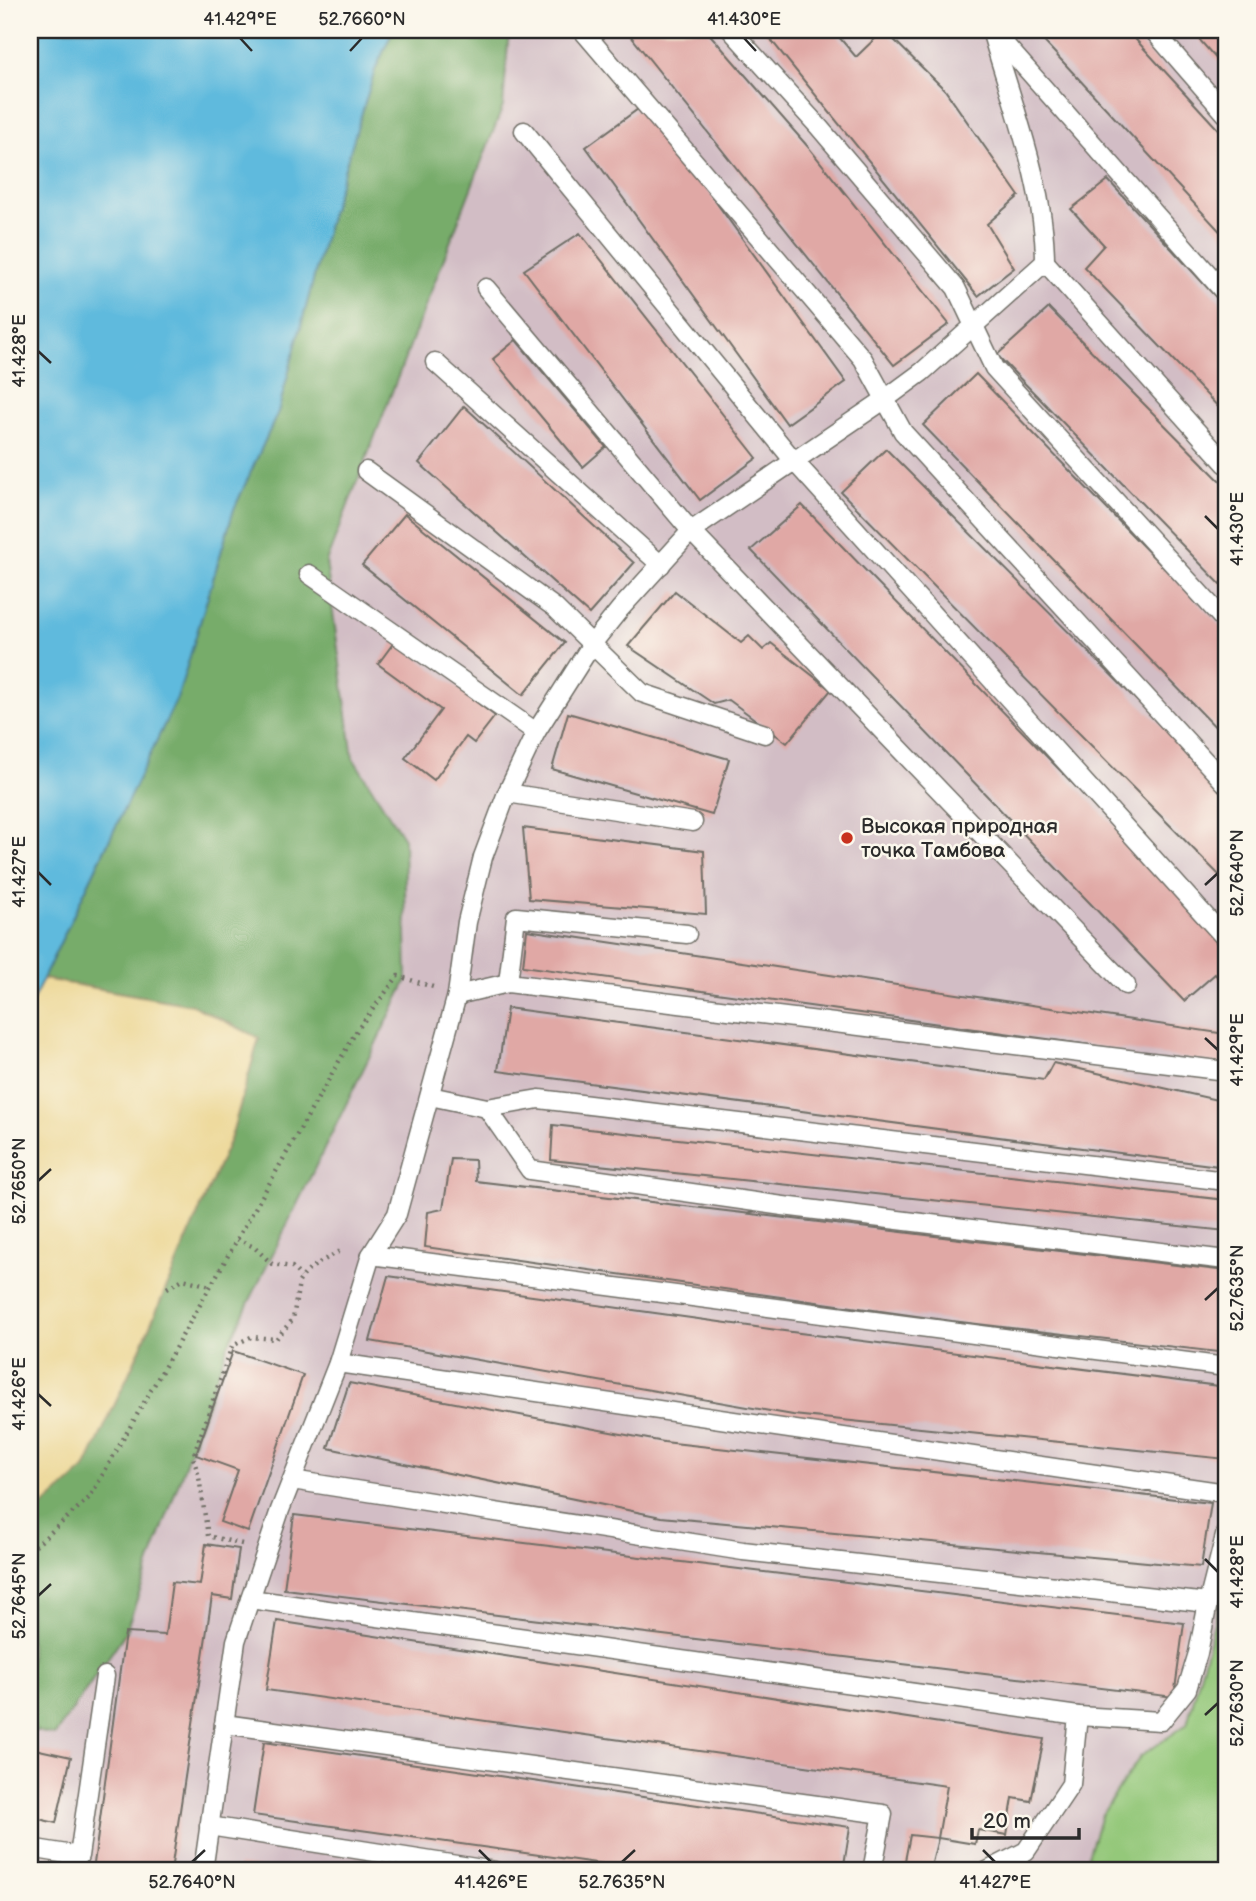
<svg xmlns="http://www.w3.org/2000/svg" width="1256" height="1901" font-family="'Balsamiq Sans',sans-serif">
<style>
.industrial{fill:#d2bdc5}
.green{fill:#94c87a;stroke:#607a52;stroke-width:2}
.forest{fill:#77ac6a;stroke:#516c4a;stroke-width:2}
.sand{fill:#eeda9e;stroke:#8c8264;stroke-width:2}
.water{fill:#5fbadd;stroke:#457284;stroke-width:2}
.building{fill:#e0a8a5}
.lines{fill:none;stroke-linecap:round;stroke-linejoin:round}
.service-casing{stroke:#706e66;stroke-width:21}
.path{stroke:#706e66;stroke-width:4.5;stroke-dasharray:2 5;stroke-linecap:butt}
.service{stroke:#fff;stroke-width:18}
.ticks{fill:none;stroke:#2b2b2b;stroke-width:2.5}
.poi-dot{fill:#c8321e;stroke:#fbf7ec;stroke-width:2.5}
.labels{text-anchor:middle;stroke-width:5;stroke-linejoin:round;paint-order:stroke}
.poi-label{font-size:21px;fill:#2b2b2b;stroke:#fbf7ec;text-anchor:start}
.neatline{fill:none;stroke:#2b2b2b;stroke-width:2.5}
.ticks-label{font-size:18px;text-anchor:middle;fill:#2b2b2b}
</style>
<rect width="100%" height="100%" fill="#fbf7ec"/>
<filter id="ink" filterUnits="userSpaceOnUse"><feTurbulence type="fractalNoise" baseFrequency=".0143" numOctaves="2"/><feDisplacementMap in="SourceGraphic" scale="14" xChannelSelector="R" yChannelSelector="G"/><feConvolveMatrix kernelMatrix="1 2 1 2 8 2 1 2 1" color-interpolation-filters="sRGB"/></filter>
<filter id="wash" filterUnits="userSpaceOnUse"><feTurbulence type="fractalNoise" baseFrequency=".00686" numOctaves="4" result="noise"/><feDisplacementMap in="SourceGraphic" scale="28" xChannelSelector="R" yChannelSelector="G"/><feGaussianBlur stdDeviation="1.57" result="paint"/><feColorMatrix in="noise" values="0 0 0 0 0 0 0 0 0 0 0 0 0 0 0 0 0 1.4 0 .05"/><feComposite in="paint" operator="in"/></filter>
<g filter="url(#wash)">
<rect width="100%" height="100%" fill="#f1ebd3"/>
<polygon class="industrial" points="509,30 1226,30 1226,1710 1086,1871 30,1871 30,1730 55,1735 125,1633 227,1347 407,980 404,839 353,758 326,562 503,106"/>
<polygon class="green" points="1226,1579 1226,1871 1083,1871 1101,1816 1140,1757 1187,1724"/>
<polygon class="forest" points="393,30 509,30 503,106 326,562 353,758 404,839 407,980 227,1347 125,1633 55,1735 30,1730 30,1518 85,1468 137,1356 231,1137 259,1038 192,1005 43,979 178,696 234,509 278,412 331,213 375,70"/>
<polygon class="sand" points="43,979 192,1005 259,1038 231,1137 137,1356 85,1469 30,1518 30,1006"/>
<polygon class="water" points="30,30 393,30 375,70 331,213 278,412 234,509 178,696 30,1006"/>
<g id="blocks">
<g class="building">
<polygon points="626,30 706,30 809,148 949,324 894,365"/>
<polygon points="763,30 833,30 856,57 884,30 945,90 1019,196 987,224 1014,268 978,296"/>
<polygon points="1046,30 1127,30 1226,138 1226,238 1039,36"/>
<polygon points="1191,30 1226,30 1226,70"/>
<polygon points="645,104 846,382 787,424 586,147"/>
<polygon points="1108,180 1226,308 1226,415 1084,267 1104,245 1071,209"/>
<polygon points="580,233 757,458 700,500 524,270"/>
<polygon points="1049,308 1226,487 1226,590 997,355"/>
<polygon points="516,340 606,447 583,467 493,359"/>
<polygon points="976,374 1226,632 1226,738 923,425"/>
<polygon points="464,406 634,563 589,614 419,463"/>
<polygon points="886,449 1226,790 1226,882 841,492"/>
<polygon points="802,505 1226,941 1226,986 1215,974 1184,1001 751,550"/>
<polygon points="405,514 565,643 523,695 362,565"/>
<polygon points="675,591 741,643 749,636 763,650 771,643 831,690 787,743 729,700 714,704 628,646"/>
<polygon points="395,641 495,716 474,743 466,737 434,780 405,758 441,710 378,664"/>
<polygon points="568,713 729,759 712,815 552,769"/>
<polygon points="523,828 704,851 706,914 529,899"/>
<polygon points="527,930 1226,1034 1226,1064 523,966"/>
<polygon points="507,1008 1044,1080 1053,1063 1226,1102 1226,1167 498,1071"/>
<polygon points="553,1125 1226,1200 1226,1231 551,1160"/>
<polygon points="451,1159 475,1160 476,1181 1226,1271 1226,1353 952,1321 425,1247 428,1212 443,1209"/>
<polygon points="388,1276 784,1331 1226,1387 1226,1459 793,1415 370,1341"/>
<polygon points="233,1351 303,1375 248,1532 220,1522 238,1470 196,1455"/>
<polygon points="349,1383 664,1442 1211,1503 1201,1567 661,1517 328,1448"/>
<polygon points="294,1515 1184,1623 1174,1697 284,1589"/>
<polygon points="206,1544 239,1549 232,1599 212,1596 171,1871 93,1871 125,1633 165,1635 172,1582 200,1585"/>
<polygon points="277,1621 1044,1739 1031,1801 1013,1798 1007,1835 978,1830 975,1844 938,1838 947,1786 266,1690"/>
<polygon points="264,1742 850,1827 843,1871 653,1871 253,1815"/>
<polygon points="30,1748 71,1757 56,1823 30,1817 32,1788 30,1788"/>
<polygon points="910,1835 938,1838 930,1871 903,1871"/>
<polygon points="239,1865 270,1870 270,1871 238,1871"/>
</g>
</g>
</g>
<g filter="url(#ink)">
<use href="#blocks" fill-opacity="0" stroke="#706e66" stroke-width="2"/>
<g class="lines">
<defs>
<g id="service">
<polyline points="582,30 863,359 903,432 1226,784"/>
<polyline points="731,30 818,126 956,288 994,368 1226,622"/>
<polyline points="1153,30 1226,114"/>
<polyline points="994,32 1226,294"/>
<polyline points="524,131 794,461 1226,939"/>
<polyline points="1045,262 1226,464"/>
<polyline points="486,288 691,531 1126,985"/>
<polyline points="435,362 661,565"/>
<polyline points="366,471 554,607 642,693 765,734"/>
<polyline points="309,574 536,732"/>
<polyline points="507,793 693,822"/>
<polyline points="508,983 516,917 687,934"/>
<polyline points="457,995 508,983 1226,1071"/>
<polyline points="430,1096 487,1108 539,1099 1226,1181"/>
<polyline points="487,1108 530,1170 783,1206 1226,1260"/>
<polyline points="371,1255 1226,1367"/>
<polyline points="338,1363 1226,1493"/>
<polyline points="292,1480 743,1551 1208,1603"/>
<polyline points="250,1599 1078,1716 1071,1784 1026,1851 987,1871"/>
<polyline points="1078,1716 1161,1721 1187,1689 1198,1653 1208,1603 1226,1532"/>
<polyline points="224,1724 883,1814 872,1871"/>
<polyline points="209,1826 495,1871"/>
<polyline points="30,1848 79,1856 105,1676"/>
<path d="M 203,1871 L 236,1641 L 280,1510 L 338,1363 L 371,1255 L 397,1214 L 457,995 L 467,922 L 483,857 L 507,793 L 536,732 L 592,644 L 620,609 L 691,531 L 884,400 L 922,372 L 1045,262 C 1045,186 1012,103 991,30"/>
</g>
</defs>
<use href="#service" class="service-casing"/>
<g class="path">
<polyline points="237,1239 254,1247 272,1264 292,1267 301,1277"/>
<polyline points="167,1288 183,1279 210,1286"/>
<path d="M 242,1544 L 208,1536 L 199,1477 L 193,1457 L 232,1346 L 251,1337 L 276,1339 L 293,1319 L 299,1282 C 308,1267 323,1261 338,1252 L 343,1253"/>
<polyline points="30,1551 90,1497 357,1030 398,976 433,987"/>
</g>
<use href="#service" class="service"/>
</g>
</g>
<path class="ticks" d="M 240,38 L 252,51M 744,38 L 756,51M 350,51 L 362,38M 38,351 L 51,363M 1205,516 L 1218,529M 38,872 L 51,885M 1205,885 L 1218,873M 1205,1038 L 1218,1050M 38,1181 L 51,1169M 1205,1300 L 1218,1288M 38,1394 L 51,1406M 1205,1559 L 1218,1572M 38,1596 L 51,1584M 1205,1715 L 1218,1703M 479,1850 L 491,1862M 983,1850 L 995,1862M 192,1862 L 205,1850M 622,1862 L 635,1850"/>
<circle class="poi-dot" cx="847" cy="838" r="7"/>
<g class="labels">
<g class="poi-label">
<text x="861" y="833">Высокая природная<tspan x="861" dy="24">точка Тамбова</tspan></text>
</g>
</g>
<rect width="1256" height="1901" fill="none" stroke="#fbf7ec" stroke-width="77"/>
<path d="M972 1828v10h107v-10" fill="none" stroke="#2b2b2b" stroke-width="3.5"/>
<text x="983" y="1828" font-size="21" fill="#2b2b2b" stroke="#fbf7ec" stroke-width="5" paint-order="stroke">20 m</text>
<rect x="38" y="38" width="1180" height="1824" class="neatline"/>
<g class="ticks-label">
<text x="240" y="25">41.429°E</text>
<text x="362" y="25">52.7660°N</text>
<text x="744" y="25">41.430°E</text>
<text transform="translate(19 351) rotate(-90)" y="6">41.428°E</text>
<text transform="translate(1237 529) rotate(-90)" y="6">41.430°E</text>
<text transform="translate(19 872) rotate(-90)" y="6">41.427°E</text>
<text transform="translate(1237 873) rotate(-90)" y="6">52.7640°N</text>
<text transform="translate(1237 1050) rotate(-90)" y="6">41.429°E</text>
<text transform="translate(19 1181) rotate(-90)" y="6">52.7650°N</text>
<text transform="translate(1237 1288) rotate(-90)" y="6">52.7635°N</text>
<text transform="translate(19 1394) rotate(-90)" y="6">41.426°E</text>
<text transform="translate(1237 1572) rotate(-90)" y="6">41.428°E</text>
<text transform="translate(19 1596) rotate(-90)" y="6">52.7645°N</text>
<text transform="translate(1237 1703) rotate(-90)" y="6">52.7630°N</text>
<text x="192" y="1888">52.7640°N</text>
<text x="491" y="1888">41.426°E</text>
<text x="622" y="1888">52.7635°N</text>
<text x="995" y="1888">41.427°E</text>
</g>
</svg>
